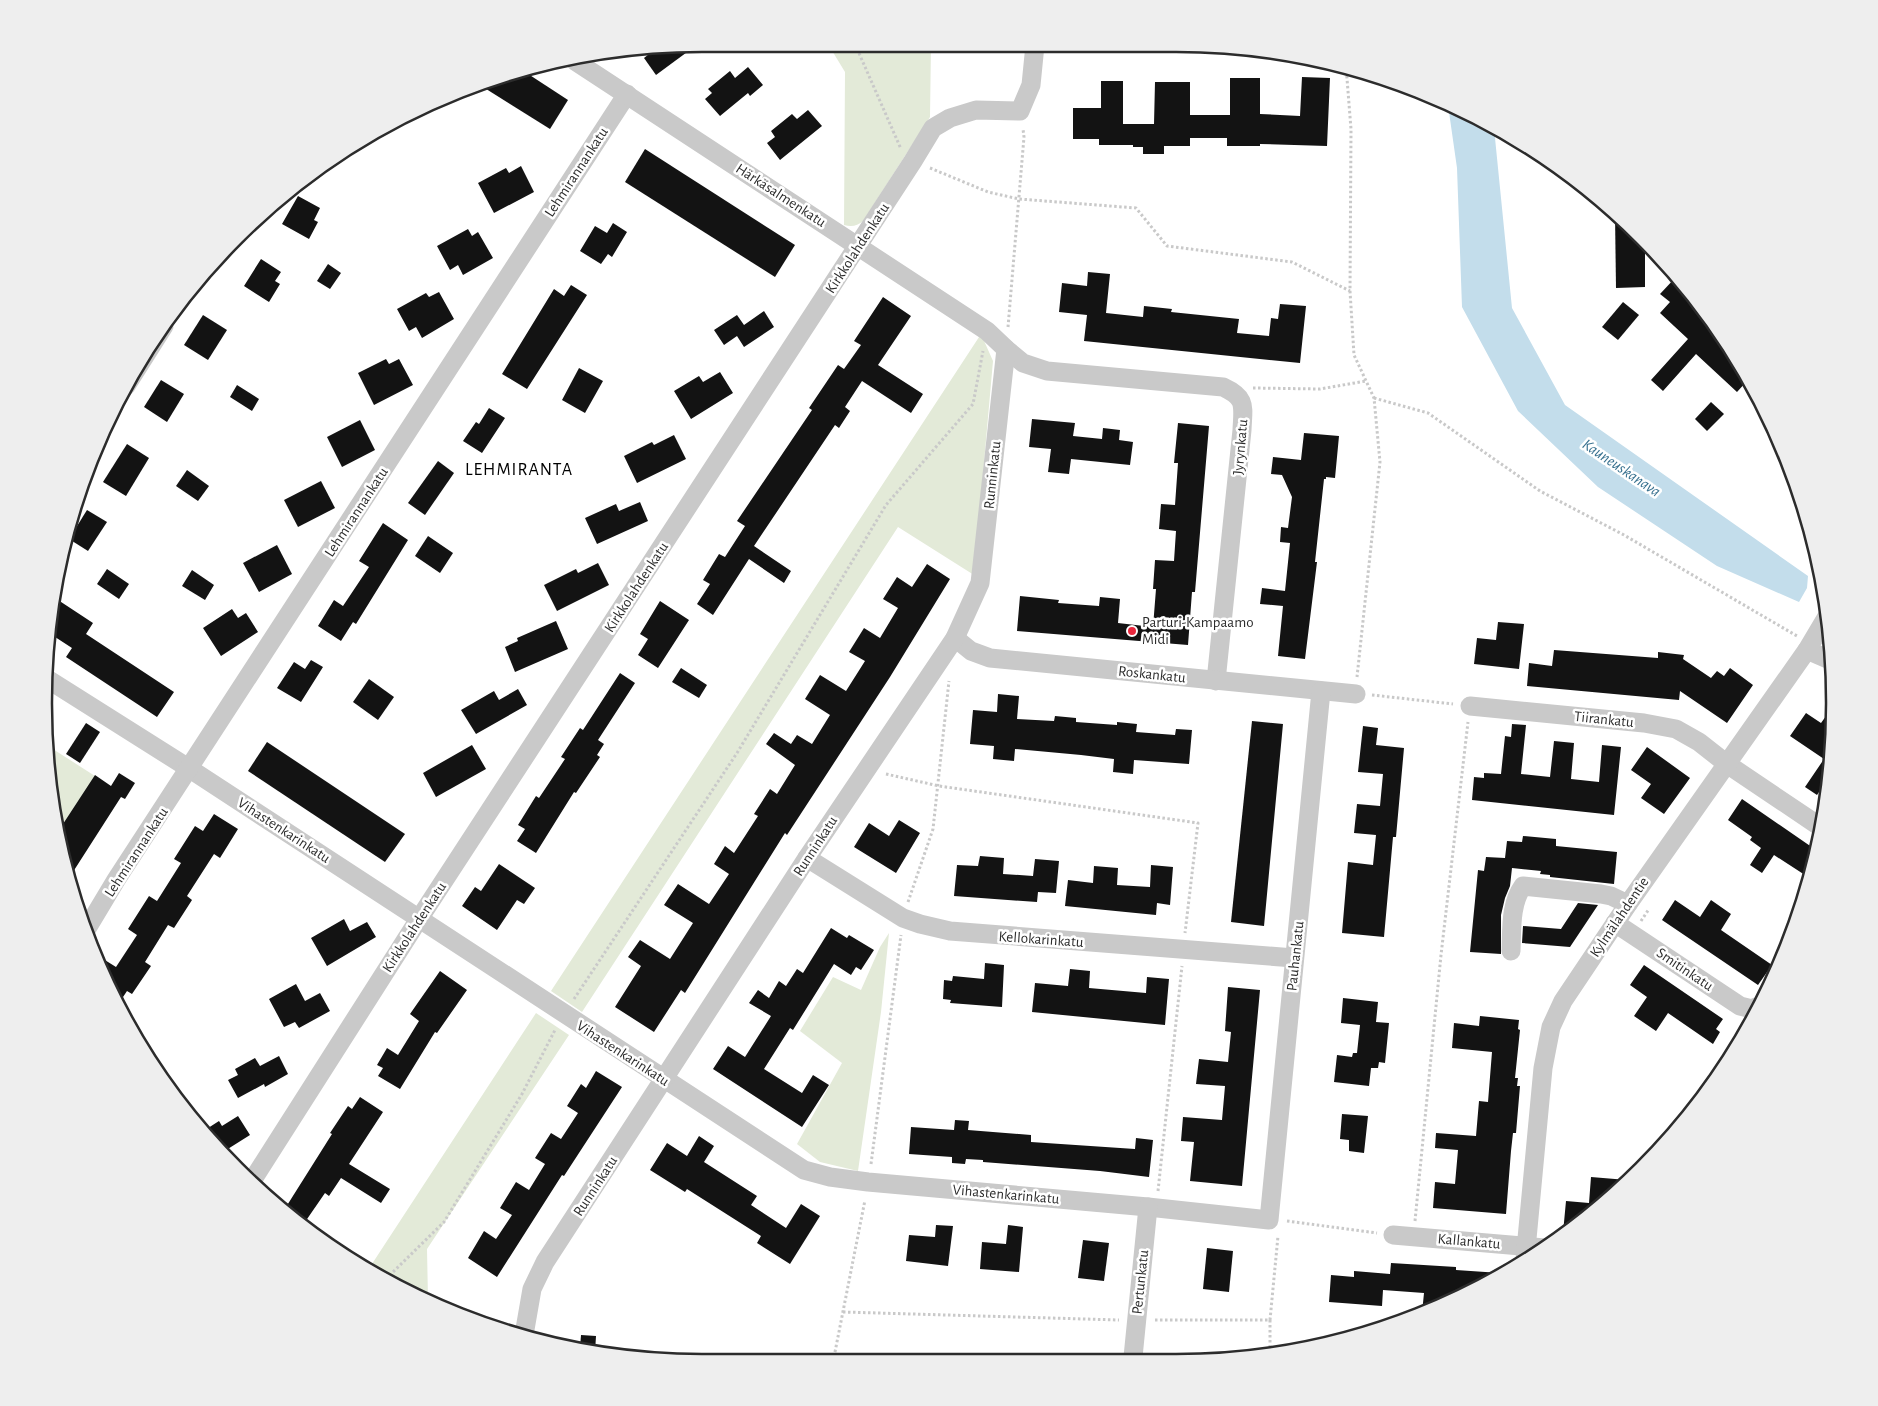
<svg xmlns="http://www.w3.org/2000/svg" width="1878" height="1406" font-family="'Alegreya Sans',sans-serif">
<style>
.green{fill:#e3ead8}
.water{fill:#c3ddeb}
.building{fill:#131313}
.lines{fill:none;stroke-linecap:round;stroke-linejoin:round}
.path{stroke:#c9c9c9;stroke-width:3;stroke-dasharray:2.5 2.5;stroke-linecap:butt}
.minor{stroke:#c9c9c9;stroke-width:19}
.poi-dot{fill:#e9273d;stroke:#fff;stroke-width:2}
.labels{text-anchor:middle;stroke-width:5;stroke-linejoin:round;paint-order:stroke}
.street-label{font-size:15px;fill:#2c2c2c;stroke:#fff}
.poi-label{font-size:15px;fill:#2c2c2c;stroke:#fff;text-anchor:start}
.water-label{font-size:16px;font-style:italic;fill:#38718f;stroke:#fff}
.quarter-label{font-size:18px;letter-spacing:1px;fill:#000;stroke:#fff}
.rim{fill:none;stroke:#2c2c2c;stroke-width:2.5}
</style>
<rect width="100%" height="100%" fill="#fff"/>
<g class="green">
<path d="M 828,44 L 931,44 L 930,117 L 863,221 C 857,226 852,227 844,225 L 845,72 Z"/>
<polygon points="981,334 993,361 974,575 898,527 582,1012 551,991"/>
<polygon points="45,744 95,776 61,827 45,746"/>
<polygon points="889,933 881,1012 858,1171 820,1162 797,1144 842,1063 800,1031 833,977 861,990 880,947"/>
<polygon points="536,1013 569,1035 427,1249 428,1299 373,1274 368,1270"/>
</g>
<polygon class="water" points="1448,105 1467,112 1494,128 1512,308 1565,405 1808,576 1807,588 1799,602 1717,566 1598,487 1518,411 1462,307 1457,168"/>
<g class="building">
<polygon points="698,44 656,75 644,58 654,50"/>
<polygon points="748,67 763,85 750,96 748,93 720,116 705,99 712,93 708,89 730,71 735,78"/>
<polygon points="522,70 568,100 550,129 483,87"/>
<polygon points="1302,77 1330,78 1327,146 1260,144 1260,146 1227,146 1227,138 1190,138 1190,146 1164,146 1164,154 1143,154 1143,147 1133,147 1133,145 1099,145 1099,139 1073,139 1073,108 1101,108 1101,81 1123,81 1123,124 1154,124 1155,82 1190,82 1190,115 1230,115 1230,78 1260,78 1260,114 1300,116"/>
<polygon points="808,110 822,126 780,160 767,143 775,137 771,131 792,114 797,119"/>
<polygon points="645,149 795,245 775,277 625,182"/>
<polygon points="521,166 534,192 494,213 478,183 506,168 509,173"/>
<polygon points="298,196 320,208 314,220 318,222 309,239 282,224"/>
<polygon points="1615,214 1645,241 1645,287 1616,288"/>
<polygon points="613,223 627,232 612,257 608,254 601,264 580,251 595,226 607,233"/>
<polygon points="468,229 472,236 478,232 493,258 463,275 458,265 450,270 437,246"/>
<polygon points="261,259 281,272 275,281 280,284 269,302 244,286"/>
<polygon points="328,264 341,273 330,289 317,281"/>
<polygon points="1088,272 1110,274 1106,313 1143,317 1144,306 1172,309 1171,312 1239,319 1237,333 1269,336 1271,318 1278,319 1280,304 1306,306 1300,363 1084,341 1087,315 1059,312 1062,283 1087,286"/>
<polygon points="1675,278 1723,336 1747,381 1737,392 1696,354 1663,391 1651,380 1688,339 1660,313 1670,302 1660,294"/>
<polygon points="571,285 587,295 527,389 502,374 554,289 564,296"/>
<polygon points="439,292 454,319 422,338 416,327 409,331 397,309 426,293 429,297"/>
<polygon points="883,297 911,316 878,365 923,394 911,413 862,381 845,407 850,411 839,428 835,425 754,546 791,571 784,583 749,559 713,615 697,604 710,584 703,580 719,554 725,557 745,526 737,521 812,410 809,408 838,365 844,369 861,345 854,341"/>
<polygon points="1623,302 1639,315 1618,340 1602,327"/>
<polygon points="764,311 774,327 744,347 737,336 724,345 714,330 737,315 744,325"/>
<polygon points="203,315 227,330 208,360 184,345"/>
<polygon points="386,359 389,364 399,359 413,385 374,405 358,373"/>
<polygon points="579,368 603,381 585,413 562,400"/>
<polygon points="720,372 733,393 691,419 674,391 699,376 703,382"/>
<polygon points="161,380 184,394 167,422 144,407"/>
<polygon points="237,385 259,399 252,411 230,397"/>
<polygon points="1711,402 1724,414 1707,431 1695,419"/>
<polygon points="489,408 505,418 482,453 463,441 476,422 479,424"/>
<polygon points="1032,419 1075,423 1073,436 1102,439 1103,428 1120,430 1119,440 1133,442 1130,465 1071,459 1069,474 1048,472 1051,449 1029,447"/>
<polygon points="360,420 375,450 342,467 327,437"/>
<polygon points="1178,423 1209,426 1195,592 1192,592 1188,645 1017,631 1020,596 1059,600 1058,603 1099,606 1100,597 1120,599 1118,623 1153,627 1156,589 1153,589 1155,560 1174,561 1176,531 1159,529 1161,504 1175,505 1178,463 1174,463"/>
<polygon points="1304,433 1339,436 1335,478 1326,477 1326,479 1324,479 1315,562 1317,562 1305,659 1278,656 1283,606 1260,604 1262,588 1285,591 1290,543 1280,542 1281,527 1288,528 1292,497 1282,475 1271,474 1273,457 1301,460"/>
<polygon points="674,435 686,459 637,483 624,456 652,442 654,445"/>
<polygon points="127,444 149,458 126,496 103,482"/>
<polygon points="438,461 454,473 425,515 408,503"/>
<polygon points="187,470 209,486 198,501 176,486"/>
<polygon points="321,481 335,508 298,527 284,500"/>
<polygon points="640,502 648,521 597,544 585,518 616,504 619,511"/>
<polygon points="87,510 107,522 88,551 69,539"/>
<polygon points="383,523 408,540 356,624 353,622 341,641 318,626 334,600 343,606 369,567 359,561"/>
<polygon points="428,536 453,553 440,573 415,556"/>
<polygon points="277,545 292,574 259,592 243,563"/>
<polygon points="598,563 609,585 557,611 544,585 576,569 578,573"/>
<polygon points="927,564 950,579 890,677 787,835 785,833 685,993 681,990 654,1032 615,1007 641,966 628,957 640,940 670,959 693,923 664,905 678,884 709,904 729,874 714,864 725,846 734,853 758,816 754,814 770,789 777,794 795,765 766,744 774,733 791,744 797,735 812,744 830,715 805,699 820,675 846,691 865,661 849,652 864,628 880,638 898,608 883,599 897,577 912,587"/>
<polygon points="107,569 129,584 119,599 97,584"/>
<polygon points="192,570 214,585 205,600 182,586"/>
<polygon points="55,598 93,623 86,634 174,692 157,717 66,657 72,648 52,635"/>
<polygon points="660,601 689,620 658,668 638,655 648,639 640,634"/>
<polygon points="232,609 238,618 246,613 258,632 221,656 203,628"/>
<polygon points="556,621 568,649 515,672 505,647 518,641 517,638"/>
<polygon points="1498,622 1524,624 1519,669 1474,664 1477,638 1496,640"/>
<polygon points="1554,650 1658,658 1658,652 1684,655 1683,659 1711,678 1717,671 1724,676 1730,668 1753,685 1727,723 1680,691 1679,700 1527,686 1529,663 1552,666"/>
<polygon points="311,660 323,667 301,702 277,688 294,662 305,669"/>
<polygon points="681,668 707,685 699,698 672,682"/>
<polygon points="620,673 635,683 598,740 604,744 597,755 600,757 576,793 574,792 536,853 517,841 525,829 518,825 536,796 539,798 565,759 561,757 580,728 583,730"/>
<polygon points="369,679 394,697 378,720 353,702"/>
<polygon points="518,689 527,705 476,734 461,710 494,691 499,700"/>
<polygon points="998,694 1019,696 1017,719 1054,721 1055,716 1076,718 1076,722 1117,725 1117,722 1137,724 1136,732 1175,735 1176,729 1192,730 1189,764 1134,760 1133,774 1113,772 1114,759 1081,755 1015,749 1014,761 993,759 994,746 970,744 973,710 997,712"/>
<polygon points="1834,705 1827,780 1817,795 1805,787 1824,759 1790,736 1806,713 1821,723"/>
<polygon points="1252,721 1283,724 1264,926 1231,922"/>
<polygon points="86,723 100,732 80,763 66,754"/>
<polygon points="1512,724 1526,725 1521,774 1550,777 1554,741 1574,743 1571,779 1599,782 1602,745 1621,747 1614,815 1472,800 1474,777 1484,778 1484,773 1501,774 1505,736 1511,737"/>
<polygon points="1363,726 1378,728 1376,745 1404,748 1396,837 1393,837 1384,937 1342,933 1348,862 1373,865 1376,835 1354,833 1357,804 1380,806 1383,774 1358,772"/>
<polygon points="267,742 405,834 385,862 248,771"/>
<polygon points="472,745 486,769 436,797 423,773"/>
<polygon points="1647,747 1690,778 1664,814 1641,798 1651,784 1631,770"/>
<polygon points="119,773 135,783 125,799 121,797 71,875 61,827 95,775 111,786"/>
<polygon points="1742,799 1816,850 1808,877 1774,855 1762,873 1750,865 1761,848 1750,840 1752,837 1728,820"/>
<polygon points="214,814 238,829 220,858 214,854 187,896 192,900 174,928 168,925 145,962 151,966 132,994 127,991 121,1000 100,957 116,967 137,935 128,929 149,896 157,901 181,863 174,859 195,826 203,831"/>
<polygon points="899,820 920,833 896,873 854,847 869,823 889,836"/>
<polygon points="1523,836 1556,839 1556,846 1617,852 1614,884 1550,877 1550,875 1540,874 1541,871 1512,868 1510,886 1505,898 1501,915 1501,954 1470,952 1478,870 1484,871 1486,857 1505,858 1507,841 1522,842"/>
<polygon points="980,856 1004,858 1003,874 1033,876 1035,859 1059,861 1056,893 1038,892 1037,902 954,896 957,865 978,866"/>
<polygon points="499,864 535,888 524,904 517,900 497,930 462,906 475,887 481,891"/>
<polygon points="1151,865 1173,867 1170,905 1157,903 1156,915 1065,906 1068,880 1093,883 1094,866 1118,868 1117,885 1150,887"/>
<polygon points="1675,900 1700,917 1711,900 1731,914 1721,930 1772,965 1758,985 1662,920"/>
<polygon points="1578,903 1598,905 1570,947 1522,943 1523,926 1561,929"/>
<polygon points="344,919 350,931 367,922 376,937 327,966 311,938"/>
<polygon points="831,928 847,938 849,935 874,950 861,970 856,967 851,975 834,964 793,1030 790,1028 764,1069 802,1093 813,1075 829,1085 802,1127 713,1069 728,1046 745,1057 771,1016 749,1003 758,990 769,998 779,981 786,986 797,969 803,973"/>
<polygon points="985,963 1004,965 1002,1007 950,1003 951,1000 943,999 944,980 952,981 953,976 984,979"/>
<polygon points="1644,965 1723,1019 1716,1029 1720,1032 1713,1044 1668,1013 1656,1031 1634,1016 1647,997 1630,985"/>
<polygon points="1070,969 1090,971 1089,988 1146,993 1147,977 1169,979 1165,1025 1032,1012 1035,983 1068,986"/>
<polygon points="440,971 467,990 437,1033 435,1032 400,1089 378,1076 383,1068 377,1065 387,1048 398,1055 419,1021 410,1014"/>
<polygon points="296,984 305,1001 320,993 330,1011 299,1028 295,1022 284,1027 269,999"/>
<polygon points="1228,987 1260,990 1242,1186 1190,1181 1194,1142 1181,1141 1183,1117 1222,1120 1225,1086 1196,1084 1199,1059 1228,1062 1231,1032 1225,1031"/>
<polygon points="1343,998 1378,1002 1376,1022 1389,1023 1385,1063 1379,1062 1378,1068 1371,1068 1369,1086 1334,1082 1337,1055 1352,1057 1353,1053 1357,1053 1360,1025 1341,1023"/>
<polygon points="1480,1016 1519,1020 1518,1029 1520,1030 1515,1078 1518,1078 1517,1086 1520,1086 1516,1133 1513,1133 1511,1151 1506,1214 1433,1208 1435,1182 1455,1184 1458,1150 1435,1148 1436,1133 1476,1136 1479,1101 1488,1102 1492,1052 1452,1048 1454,1023 1479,1026"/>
<polygon points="279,1056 288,1074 265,1087 264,1084 238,1098 228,1080 238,1075 235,1069 255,1058 260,1066"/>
<polygon points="596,1071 622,1087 564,1176 562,1175 497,1277 468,1258 484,1231 496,1239 512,1215 500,1208 516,1182 529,1190 545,1164 535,1158 551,1133 561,1139 578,1113 567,1106 581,1084 586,1088"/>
<polygon points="360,1097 383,1112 349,1164 390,1189 381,1203 341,1178 329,1196 325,1193 305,1222 286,1207 332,1134 330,1133 348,1106 352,1109"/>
<polygon points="1342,1114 1368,1116 1364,1153 1349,1151 1349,1140 1340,1139"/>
<polygon points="238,1116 250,1135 223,1152 205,1130 219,1121 222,1126"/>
<polygon points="955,1120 969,1121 968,1130 1031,1135 1031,1142 1135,1149 1136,1138 1153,1140 1149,1177 1100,1171 983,1162 983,1160 966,1159 965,1164 952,1163 952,1157 909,1154 911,1127 954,1130"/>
<polygon points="699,1136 714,1146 704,1162 757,1196 751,1205 786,1228 801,1204 820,1216 790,1264 757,1243 761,1236 687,1189 685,1192 650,1170 667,1143 687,1156"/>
<polygon points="1591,1177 1627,1180 1563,1233 1566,1201 1589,1203"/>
<polygon points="936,1225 953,1226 948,1266 906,1261 909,1235 935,1237"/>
<polygon points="1008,1225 1023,1227 1019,1272 980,1269 982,1242 1006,1244"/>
<polygon points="1083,1240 1109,1243 1104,1281 1078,1278"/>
<polygon points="1207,1248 1233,1251 1229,1292 1203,1289"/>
<polygon points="1391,1263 1456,1267 1456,1270 1500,1273 1422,1313 1424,1293 1383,1290 1382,1306 1329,1302 1331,1275 1354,1277 1354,1271 1390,1274"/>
<polygon points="581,1335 596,1336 595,1352 580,1348"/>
</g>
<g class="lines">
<g class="path">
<polyline points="855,44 901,149"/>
<polyline points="1346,66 1351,129 1350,291 1354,355 1374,398 1380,462 1357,677"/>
<polyline points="930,168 988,192 1019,199 1136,208 1167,246 1292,262 1350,291"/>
<polyline points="1008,327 1024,137 1023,129"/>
<polyline points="1253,388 1320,389 1366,381"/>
<polyline points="1374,398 1428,413 1540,491 1624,535 1797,636"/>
<polyline points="1372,695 1453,704"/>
<polyline points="886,774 939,786 1198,823 1185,933"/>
<polyline points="908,902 933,829 949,681"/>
<polyline points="1641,921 1649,909"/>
<polyline points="574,999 737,753 886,505 973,404 983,351"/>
<polyline points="871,1164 901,935"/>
<polyline points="1158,1191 1182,966"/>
<polyline points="1287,1221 1377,1233"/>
<polyline points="1415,1221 1441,955 1468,722"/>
<polyline points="389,1281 393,1272 444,1222 522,1094 555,1030"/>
<polyline points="843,1312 1119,1320"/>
<polyline points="1155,1320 1270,1320 1270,1354"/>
<polyline points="1270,1320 1278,1236"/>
<polyline points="834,1357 865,1200"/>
</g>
<g class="minor">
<path d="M 1006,349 L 1023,363 L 1047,371 L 1223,387 C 1247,398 1243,406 1242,430 L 1216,681"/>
<polyline points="126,386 164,326"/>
<polyline points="955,638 971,651 990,658 1356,694"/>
<polyline points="1807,650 1830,660"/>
<polyline points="49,680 190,769 804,1170 830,1177 868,1182 1148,1207 1269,1220 1321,691"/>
<polyline points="1470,706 1644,723 1676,729 1699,742 1727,764 1822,828"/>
<polyline points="807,858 903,918 920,924 950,931 1294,958"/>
<polyline points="1615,923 1740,1006 1752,1009 1756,1007"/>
<polyline points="86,930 116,880 627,94"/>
<path d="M 1511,951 C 1512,929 1510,904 1523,886 L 1601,894 L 1611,896 L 1628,904"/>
<polyline points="252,1181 419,919 913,161 933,128 950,118 976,110 1020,111 1031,85 1035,45"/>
<polyline points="1393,1235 1545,1248"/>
<polyline points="1525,1260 1543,1068 1551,1027 1563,1001 1628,904 1807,650 1826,618"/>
<polyline points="524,1335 532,1289 545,1262 807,858 955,638 980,583 1006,349 987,331 575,61"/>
<polyline points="1133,1357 1148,1207"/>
</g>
</g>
<circle class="poi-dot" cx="1132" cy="631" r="5"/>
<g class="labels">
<g class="street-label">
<text transform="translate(576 172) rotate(-57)" y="5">Lehmirannankatu</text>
<text transform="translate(781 195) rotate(33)" y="5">Härkäsalmenkatu</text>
<text transform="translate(857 248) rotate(-57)" y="5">Kirkkolahdenkatu</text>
<text transform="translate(1240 447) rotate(-85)" y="5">Jyrynkatu</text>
<text transform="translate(992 475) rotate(-84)" y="5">Runninkatu</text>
<text transform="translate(356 512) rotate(-57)" y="5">Lehmirannankatu</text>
<text transform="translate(636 587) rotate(-57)" y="5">Kirkkolahdenkatu</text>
<text transform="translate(1152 674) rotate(6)" y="5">Roskankatu</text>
<text transform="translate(1604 719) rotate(6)" y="5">Tiirankatu</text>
<text transform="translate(284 830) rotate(33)" y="5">Vihastenkarinkatu</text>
<text transform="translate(815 846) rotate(-57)" y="5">Runninkatu</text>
<text transform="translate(136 852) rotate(-57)" y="5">Lehmirannankatu</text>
<text transform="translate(1619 917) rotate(-56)" y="5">Kylmälahdentie</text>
<text transform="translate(414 927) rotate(-57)" y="5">Kirkkolahdenkatu</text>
<text transform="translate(1041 939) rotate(4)" y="5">Kellokarinkatu</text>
<text transform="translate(1295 956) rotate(-84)" y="5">Pauhankatu</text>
<text transform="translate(1685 969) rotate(34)" y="5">Smitinkatu</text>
<text transform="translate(623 1053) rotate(33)" y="5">Vihastenkarinkatu</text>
<text transform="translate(595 1186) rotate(-57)" y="5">Runninkatu</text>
<text transform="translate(1006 1194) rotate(5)" y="5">Vihastenkarinkatu</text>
<text transform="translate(1469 1241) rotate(5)" y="5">Kallankatu</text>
<text transform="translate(1140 1282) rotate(-84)" y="5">Pertunkatu</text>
</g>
<g class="poi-label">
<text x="1142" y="627">Parturi-Kampaamo<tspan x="1142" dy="17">Midi</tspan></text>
</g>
<g class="water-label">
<text transform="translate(1622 467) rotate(34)" y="6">Kauneuskanava</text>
</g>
<g class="quarter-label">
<text x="519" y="475">LEHMIRANTA</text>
</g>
</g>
<path d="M0 0H1878V1406H0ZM702 52H1176A650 650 0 0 1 1826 702V704A650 650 0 0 1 1176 1354H702A650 650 0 0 1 52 704V702A650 650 0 0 1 702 52Z" fill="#eee" fill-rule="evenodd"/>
<path class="rim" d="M702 52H1176A650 650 0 0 1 1826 702V704A650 650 0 0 1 1176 1354H702A650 650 0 0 1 52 704V702A650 650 0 0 1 702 52Z"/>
</svg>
